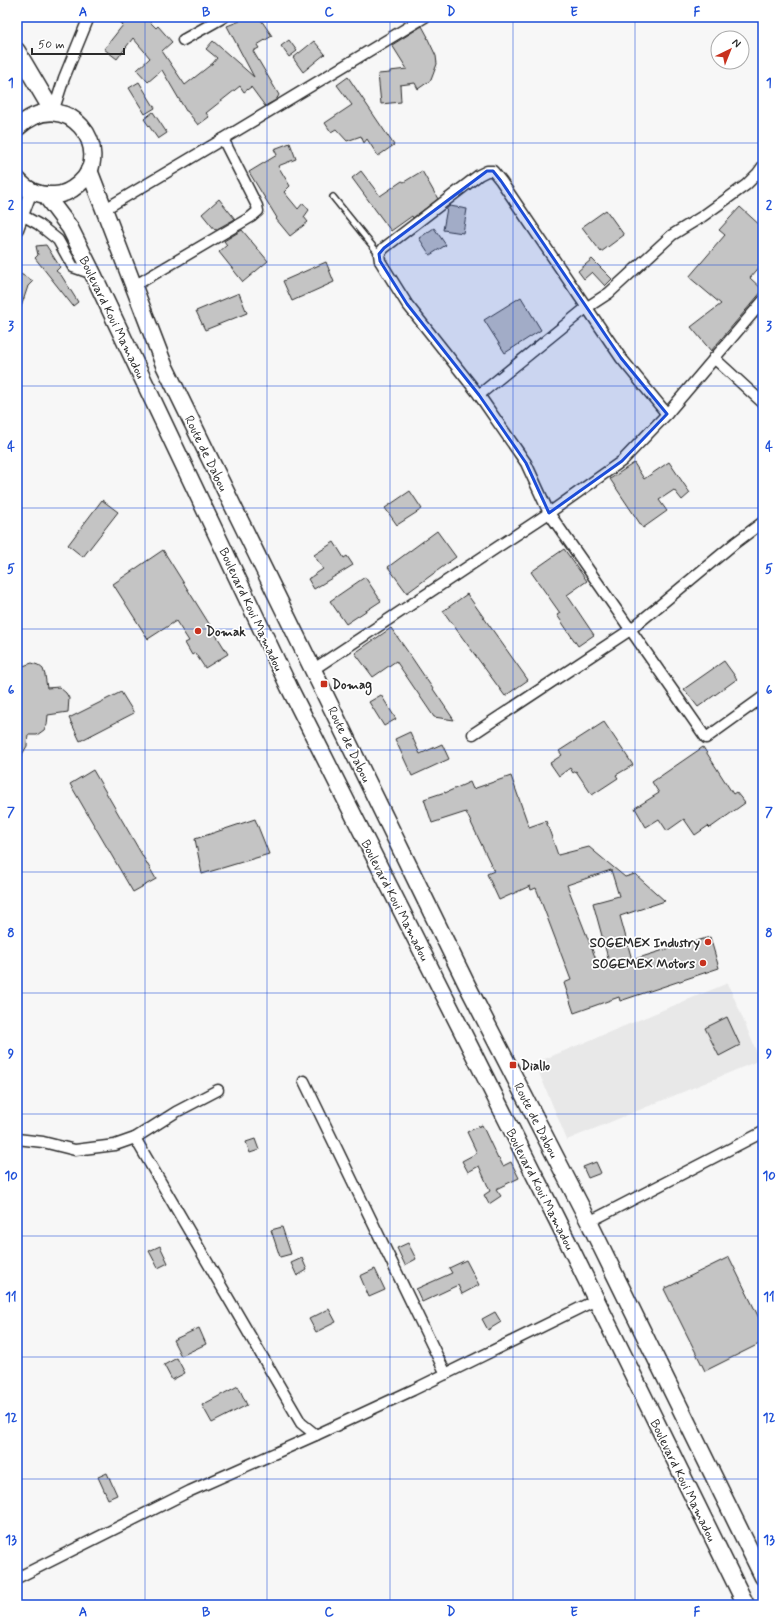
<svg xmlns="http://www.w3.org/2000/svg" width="780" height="1622" font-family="Mynerve,sans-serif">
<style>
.built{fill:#e8e8e8}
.building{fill:#c4c4c4;stroke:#2b2b2b;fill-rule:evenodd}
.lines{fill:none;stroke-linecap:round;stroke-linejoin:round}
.service-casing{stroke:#2b2b2b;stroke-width:8}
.minor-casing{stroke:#2b2b2b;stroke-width:13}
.tertiary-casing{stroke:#2b2b2b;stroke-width:15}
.primary-casing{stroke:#2b2b2b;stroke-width:19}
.service{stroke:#fff;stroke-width:5}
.minor{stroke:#fff;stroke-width:10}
.tertiary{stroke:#fff;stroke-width:12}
.primary{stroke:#fff;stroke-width:16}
.marked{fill:#1d4ed8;fill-opacity:0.2;stroke:#1d4ed8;stroke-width:3;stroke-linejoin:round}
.grid{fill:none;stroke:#1d4ed8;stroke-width:1;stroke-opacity:0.55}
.poi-dot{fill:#c8321e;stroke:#fff;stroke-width:1.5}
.labels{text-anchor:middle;stroke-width:3.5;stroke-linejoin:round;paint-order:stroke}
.street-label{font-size:13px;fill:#2b2b2b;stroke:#fff}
.poi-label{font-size:13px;font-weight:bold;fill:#2b2b2b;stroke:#fff;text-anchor:start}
.neatline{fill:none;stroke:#1d4ed8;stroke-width:1.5}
.grid-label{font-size:13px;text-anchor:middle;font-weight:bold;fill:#1d4ed8}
</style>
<rect width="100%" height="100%" fill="#f7f7f7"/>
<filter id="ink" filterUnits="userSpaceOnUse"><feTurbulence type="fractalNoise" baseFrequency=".025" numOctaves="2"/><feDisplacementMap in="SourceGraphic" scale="8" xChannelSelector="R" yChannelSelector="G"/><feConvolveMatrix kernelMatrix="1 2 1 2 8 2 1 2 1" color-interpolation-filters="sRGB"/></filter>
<g filter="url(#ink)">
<polygon class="built" points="728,983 760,1060 567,1140 535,1063"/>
<g class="building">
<polygon points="116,17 145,17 156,28 158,26 172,42 162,51 185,85 213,63 217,58 206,49 213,41 254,77 227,26 240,21 237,17 259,17 272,36 257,45 259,48 253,51 279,95 276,100 265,106 251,87 244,92 240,86 206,113 209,117 198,125 187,111 186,111 162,70 148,82 137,70 150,58 133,38 117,59 104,49 123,25"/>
<polygon points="422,26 428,37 427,37 436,56 437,64 431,80 418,89 415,83 400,85 401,102 381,104 378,74 390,73 390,71 407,69 392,45"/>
<polygon points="289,40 297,51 289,57 281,46"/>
<polygon points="314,41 325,54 303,72 293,58"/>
<polygon points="348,77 394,145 378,156 367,139 364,143 361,136 347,141 336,129 331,132 325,123 352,105 337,85"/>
<polygon points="139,82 155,108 145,114 129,88"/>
<polygon points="153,112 167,133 158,139 144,119"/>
<polygon points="290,143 296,159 278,166 290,186 284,192 298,209 303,203 309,210 304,217 308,222 290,236 276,219 277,218 249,172 277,155 274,149"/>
<polygon points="361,171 380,196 402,181 404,182 422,171 438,199 413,218 412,216 391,231 352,178"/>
<polygon points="219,199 235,219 215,230 202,214"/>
<polygon points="450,206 467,209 463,233 443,230 447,208"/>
<polygon points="740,207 763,228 763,263 750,278 763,290 711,351 691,327 721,304 689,277 725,235 719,230"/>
<polygon points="606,210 624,235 601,252 582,227"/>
<polygon points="434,228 446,245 430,255 419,238"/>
<polygon points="242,230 268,261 243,282 219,252 227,245 224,241"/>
<polygon points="46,245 60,267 56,271 61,275 78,302 73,306 35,258 38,255 36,246"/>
<polygon points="592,259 612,279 605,286 592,272 584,279 578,271"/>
<polygon points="326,262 334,282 292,301 283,281"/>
<polygon points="17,272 33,281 28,286 19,313 17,313"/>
<polygon points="239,293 247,313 205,330 196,311"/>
<polygon points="521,297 541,330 505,353 484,320"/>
<polygon points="669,462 690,493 682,500 674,490 659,500 667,511 643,528 610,479 634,463 644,479"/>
<polygon points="410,491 422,509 397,525 385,508"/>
<polygon points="102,500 118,512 83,557 68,545"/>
<polygon points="437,531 456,557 407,593 388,567"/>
<polygon points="334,542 344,558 347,556 353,565 314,589 308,579 323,569 314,555"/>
<polygon points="564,549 587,581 567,595 594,635 578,646 557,615 560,613 531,572"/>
<polygon points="163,550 228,654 205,668 195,653 192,655 185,643 189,641 176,621 148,639 113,584"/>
<polygon points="365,577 381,601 346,624 330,601"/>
<polygon points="467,594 528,680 505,696 443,611"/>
<polygon points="391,628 408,652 454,720 434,717 396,661 373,677 355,653"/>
<polygon points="724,661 737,679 698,707 684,689"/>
<polygon points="32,663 38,665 43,669 45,675 47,688 59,687 66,693 69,698 68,712 48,715 47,725 44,730 37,735 28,735 27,746 17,763 18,674 23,666"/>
<polygon points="121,692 134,713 80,741 69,718"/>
<polygon points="381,695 396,719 384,726 369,702"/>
<polygon points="604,722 633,765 616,775 618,778 592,795 576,771 573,773 570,768 559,776 550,763 562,755 559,751"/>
<polygon points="410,732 420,754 442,744 449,759 412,776 395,739"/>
<polygon points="703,747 733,794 736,792 745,803 710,828 708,826 695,835 684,819 667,831 659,819 646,827 635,808 659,793 652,782"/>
<polygon points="93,770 156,879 133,892 70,784"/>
<path d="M 511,776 L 529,827 L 546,821 L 558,855 L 589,847 L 625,877 L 635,874 L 665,901 L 620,916 L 632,960 L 683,944 L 683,945 L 710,937 L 719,968 L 620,1001 L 619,997 L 574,1013 L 564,983 L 571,980 L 536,888 L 531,890 L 530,886 L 499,900 L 487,874 L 494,871 L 466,812 L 432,823 L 424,799 L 445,792 L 445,793 L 470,782 L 473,789 ZM 611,870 L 619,896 L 593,903 L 608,958 L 597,962 L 567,885 Z"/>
<polygon points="255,819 269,854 202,874 195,839"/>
<polygon points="727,1017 740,1045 719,1056 705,1028"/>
<polygon points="482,1125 498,1159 499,1158 503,1166 511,1162 519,1178 496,1189 501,1196 489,1204 484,1195 490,1191 479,1166 468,1172 462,1161 477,1153 467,1132"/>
<polygon points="255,1139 259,1150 250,1153 246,1142"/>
<polygon points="596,1162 601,1173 588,1178 583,1167"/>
<polygon points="282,1227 291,1254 280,1257 271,1230"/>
<polygon points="408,1243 416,1259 405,1265 397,1248"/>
<polygon points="160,1246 168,1263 158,1268 149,1251"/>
<polygon points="729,1257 763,1326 763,1342 705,1371 664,1289"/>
<polygon points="302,1258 307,1270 297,1276 291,1263"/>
<polygon points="466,1260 479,1285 462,1294 458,1285 422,1302 416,1289 452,1273 449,1268"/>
<polygon points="375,1269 385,1290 369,1297 360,1276"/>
<polygon points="329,1309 336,1322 316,1332 309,1319"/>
<polygon points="495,1312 501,1322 488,1330 482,1319"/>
<polygon points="199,1328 206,1344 181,1356 173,1340"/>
<polygon points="177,1358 185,1373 172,1380 164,1365"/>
<polygon points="238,1386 247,1405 212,1423 202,1405"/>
<polygon points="107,1473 117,1495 108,1499 98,1477"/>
</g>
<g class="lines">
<defs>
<polyline id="service" points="333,197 379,254"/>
<g id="minor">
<polyline points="183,40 224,17"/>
<polyline points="53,112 64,78 89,17"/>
<polyline points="105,209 223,139 425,17"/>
<polyline points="22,215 38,224 58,240 73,267 93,274"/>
<polyline points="134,286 251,217 258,211 257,206 223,139"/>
<polyline points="714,358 763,403"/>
<polyline points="479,395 586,308 609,293 672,235 703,216 746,185 758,173 763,166"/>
<polyline points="667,414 621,358 501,181 493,171 487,171 479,175 384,248 379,254 380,261 407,304 479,395 526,463 549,513 706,738 763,697"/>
<polyline points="314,669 549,513 622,461 667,414 763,301"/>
<polyline points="473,734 630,630 735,543 763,522"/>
<polyline points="304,1081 446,1374"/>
<polyline points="135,1138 176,1112 218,1090"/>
<polyline points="17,1139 43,1142 75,1150 115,1145 135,1138 301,1423 316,1435"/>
<polyline points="589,1222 763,1132"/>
<polyline points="17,1578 190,1491 316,1435 413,1390 596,1300"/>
</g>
<polyline id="tertiary" points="17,229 31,191"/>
<g id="primary">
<polyline points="17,51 53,112"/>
<path d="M 17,128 C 67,81 117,152 79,184 C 72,190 64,195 54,195 C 39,196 27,191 17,179"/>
<polyline points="89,170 164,365 467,985 589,1222 763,1577"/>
<polyline points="46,196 70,228 93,274 289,687 557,1220 746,1605"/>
</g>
</defs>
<use href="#service" class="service-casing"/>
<use href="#minor" class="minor-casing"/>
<use href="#tertiary" class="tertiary-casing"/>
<use href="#primary" class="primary-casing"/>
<use href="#service" class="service"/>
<use href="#minor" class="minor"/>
<use href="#tertiary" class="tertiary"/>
<use href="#primary" class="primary"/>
</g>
</g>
<path class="marked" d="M 487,171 L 493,171 L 501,181 L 621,358 L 667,414 L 622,461 L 549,513 L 526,463 L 479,395 L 407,304 L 380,261 L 379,254 L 384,248 Z"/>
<path class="grid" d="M 145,17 L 145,1605M 267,17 L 267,1605M 390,17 L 390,1605M 513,17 L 513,1605M 635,17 L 635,1605M 17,143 L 763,143M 17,265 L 763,265M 17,386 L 763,386M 17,508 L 763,508M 17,629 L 763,629M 17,750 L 763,750M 17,872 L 763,872M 17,993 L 763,993M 17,1114 L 763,1114M 17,1236 L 763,1236M 17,1357 L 763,1357M 17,1479 L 763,1479"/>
<g class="poi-dot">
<circle cx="198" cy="631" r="4"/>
<rect x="320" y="680" width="8" height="8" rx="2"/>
<circle cx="708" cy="942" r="4"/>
<circle cx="703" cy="963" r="4"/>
<rect x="509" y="1061" width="8" height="8" rx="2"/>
</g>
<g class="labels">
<g class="street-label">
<text transform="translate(113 317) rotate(64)" y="5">Boulevard Koui Mamadou</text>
<text transform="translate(207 453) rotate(64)" y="5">Route de Dabou</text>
<text transform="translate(252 609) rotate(65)" y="5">Boulevard Koui Mamadou</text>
<text transform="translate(350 744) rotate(64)" y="5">Route de Dabou</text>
<text transform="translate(396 900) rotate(63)" y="5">Boulevard Koui Mamadou</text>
<text transform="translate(537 1120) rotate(63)" y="5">Route de Dabou</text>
<text transform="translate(541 1189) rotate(63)" y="5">Boulevard Koui Mamadou</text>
<text transform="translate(684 1480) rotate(64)" y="5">Boulevard Koui Mamadou</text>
</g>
<g class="poi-label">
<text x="206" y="636">Domak</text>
<text x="332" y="689">Domag</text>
<text x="700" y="947" text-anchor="end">SOGEMEX Industry</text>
<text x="695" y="968" text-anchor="end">SOGEMEX Motors</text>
<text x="521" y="1070">Diallo</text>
</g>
</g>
<rect width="780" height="1622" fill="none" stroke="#fff" stroke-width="44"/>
<g transform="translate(730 50) rotate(43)"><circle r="19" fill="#ffffff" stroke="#aaaaaa"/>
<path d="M0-3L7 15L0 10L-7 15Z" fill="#c8321e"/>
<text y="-6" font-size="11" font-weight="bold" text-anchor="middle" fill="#2b2b2b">N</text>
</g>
<path d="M32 48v6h92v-6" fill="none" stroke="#2b2b2b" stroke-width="2"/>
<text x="38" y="48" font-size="12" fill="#2b2b2b" stroke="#ffffff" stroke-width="3" paint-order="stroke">50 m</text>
<rect x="22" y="22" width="736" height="1578" class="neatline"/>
<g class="grid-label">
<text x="83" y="16">A</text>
<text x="206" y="16">B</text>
<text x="329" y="16">C</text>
<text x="451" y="16">D</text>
<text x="574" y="16">E</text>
<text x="697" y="16">F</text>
<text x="11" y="87">1</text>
<text x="769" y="87">1</text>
<text x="11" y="209">2</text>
<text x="769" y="209">2</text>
<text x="11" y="330">3</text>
<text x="769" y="330">3</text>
<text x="11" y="451">4</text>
<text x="769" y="451">4</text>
<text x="11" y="573">5</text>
<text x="769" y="573">5</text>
<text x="11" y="694">6</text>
<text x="769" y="694">6</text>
<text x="11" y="816">7</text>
<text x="769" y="816">7</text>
<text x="11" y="937">8</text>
<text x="769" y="937">8</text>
<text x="11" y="1058">9</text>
<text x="769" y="1058">9</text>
<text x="11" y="1180">10</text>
<text x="769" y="1180">10</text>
<text x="11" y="1301">11</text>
<text x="769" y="1301">11</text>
<text x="11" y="1422">12</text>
<text x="769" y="1422">12</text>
<text x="11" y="1544">13</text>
<text x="769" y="1544">13</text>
<text x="83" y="1616">A</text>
<text x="206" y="1616">B</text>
<text x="329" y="1616">C</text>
<text x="451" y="1616">D</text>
<text x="574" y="1616">E</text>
<text x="697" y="1616">F</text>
</g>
</svg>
